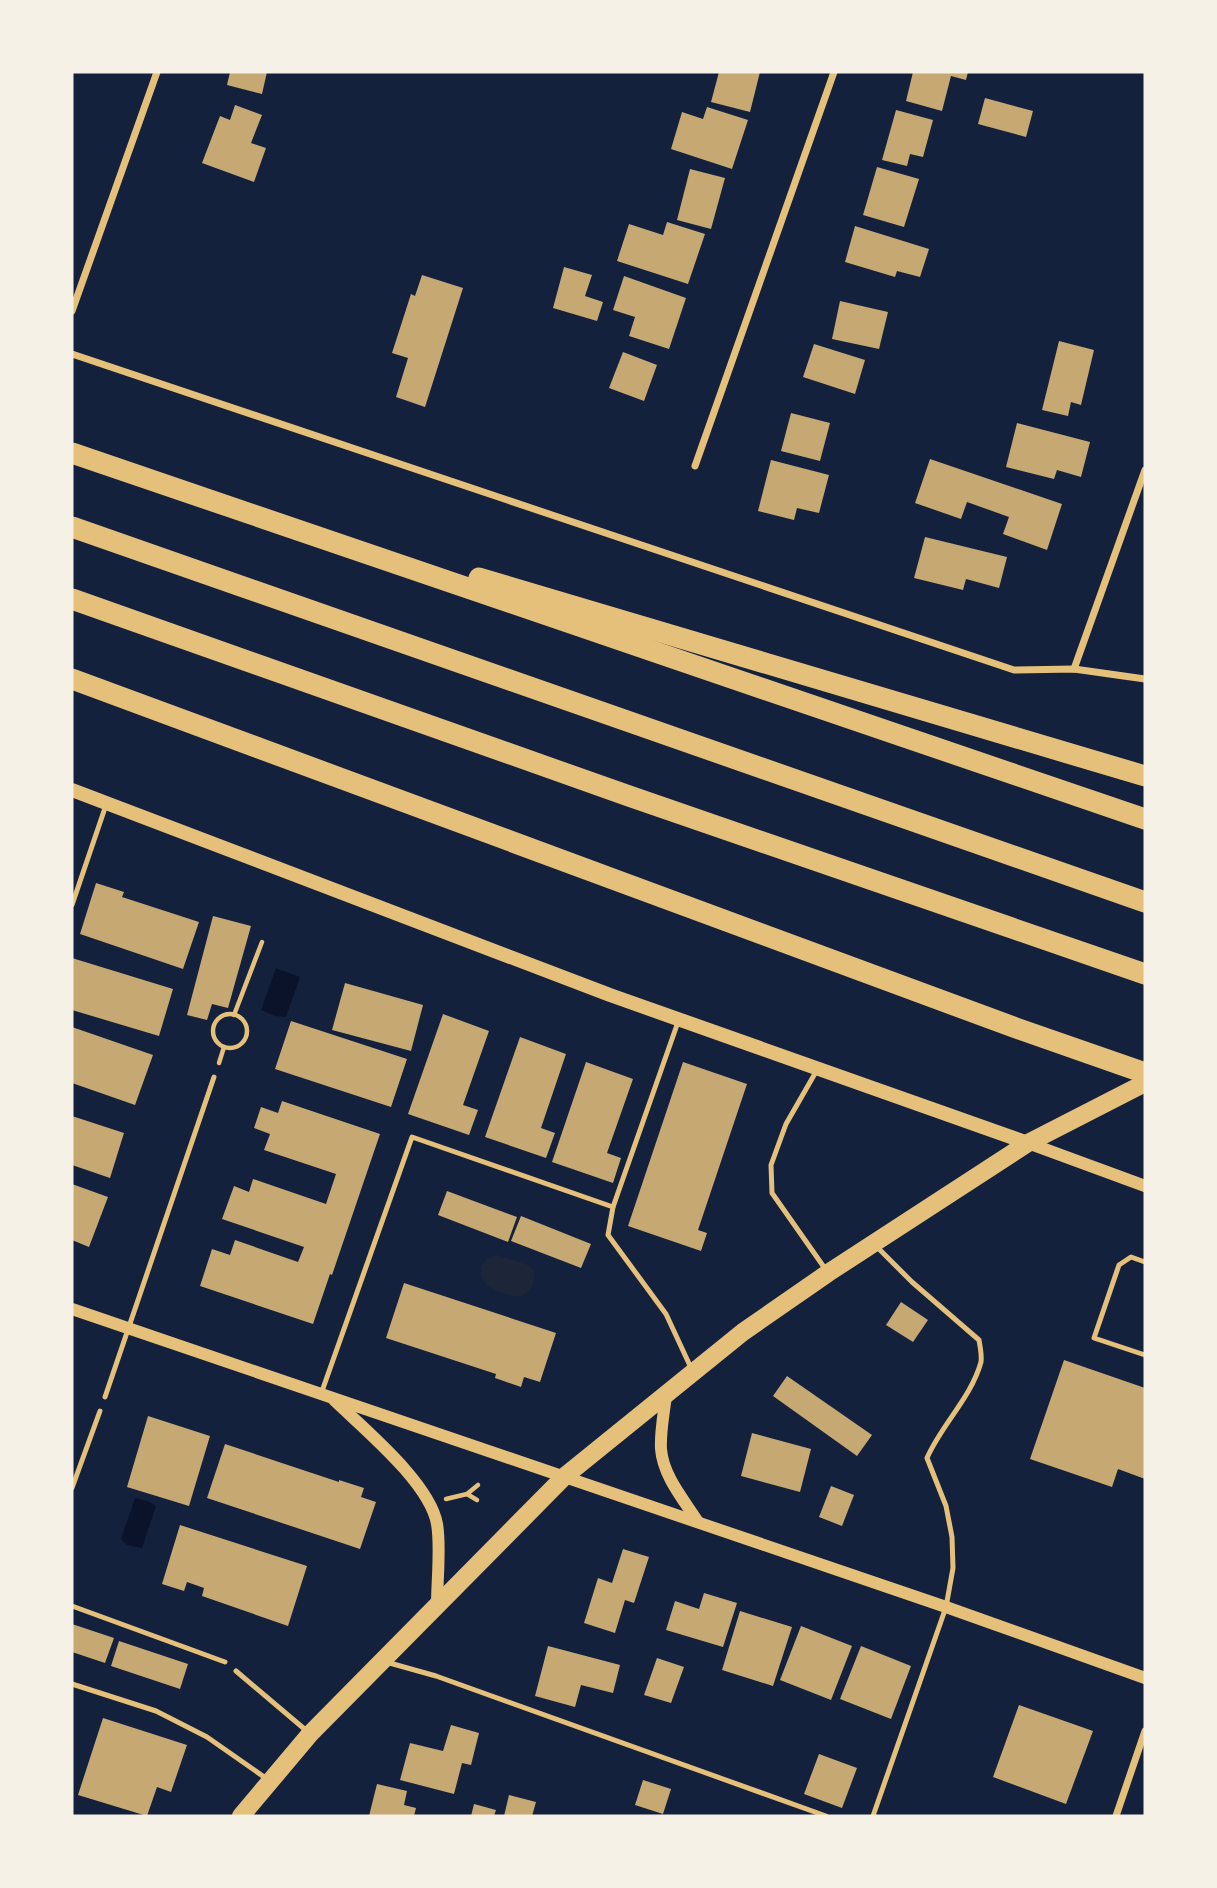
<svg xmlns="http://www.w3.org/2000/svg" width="1217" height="1888" font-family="'PT Sans Narrow',sans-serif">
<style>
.green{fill:#1d2539}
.water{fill:#0b132b}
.building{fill:#c6a872}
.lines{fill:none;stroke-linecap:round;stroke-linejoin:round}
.path{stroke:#e5c07b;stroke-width:4.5}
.service{stroke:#e5c07b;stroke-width:5}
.minor{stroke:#e5c07b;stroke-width:7}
.tertiary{stroke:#e5c07b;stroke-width:12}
.secondary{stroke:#e5c07b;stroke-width:14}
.primary{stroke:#e5c07b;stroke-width:18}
.motorway{stroke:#e5c07b;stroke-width:21}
</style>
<rect width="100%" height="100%" fill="#14213d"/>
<path class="green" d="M 497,1255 L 528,1265 L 534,1270 C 535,1284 532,1292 519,1297 C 500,1292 479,1290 481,1266 L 489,1257 Z"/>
<g class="water">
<polygon points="276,968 300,977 286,1017 275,1016 261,1010"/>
<polygon points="135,1498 148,1501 156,1506 142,1548 127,1545 121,1539"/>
</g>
<g class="building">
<polygon points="230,72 267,72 262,94 227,85"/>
<polygon points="719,72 760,72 750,112 711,102"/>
<polygon points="913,72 968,72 966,80 951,76 942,111 906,101"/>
<polygon points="985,98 1033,111 1026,137 978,124"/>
<polygon points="235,105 262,115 251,143 266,148 254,182 202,163 220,116 230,120"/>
<polygon points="707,107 748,120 732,169 671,149 682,112 703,119"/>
<polygon points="896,110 933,120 923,157 910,154 907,166 882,160"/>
<polygon points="877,167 919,179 904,227 863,215"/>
<polygon points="690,169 725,178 711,229 677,220"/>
<polygon points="667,222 705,234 688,284 617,261 629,224 663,235"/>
<polygon points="855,226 929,249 920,277 897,271 895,277 845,262"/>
<polygon points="564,267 592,275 585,296 603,302 597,321 553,308"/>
<polygon points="422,275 463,288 425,407 396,397 408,358 392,353 411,294 415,296"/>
<polygon points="624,276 686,298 669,349 629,336 635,317 613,310"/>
<polygon points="840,301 888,312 879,349 832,339"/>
<polygon points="1059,341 1094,350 1081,405 1071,402 1068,416 1042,410"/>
<polygon points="814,344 865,360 855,394 803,377"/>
<polygon points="623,352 657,365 644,401 609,388"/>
<polygon points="791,413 830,423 820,461 781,451"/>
<polygon points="1017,423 1090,442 1081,477 1057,470 1054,479 1006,467"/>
<polygon points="930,459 1062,504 1047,550 1003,534 1009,517 967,502 961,519 915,503"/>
<polygon points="771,460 829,475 819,513 797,508 794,520 758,511"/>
<polygon points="925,537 1007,557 999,588 966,579 963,590 914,578"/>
<polygon points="96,883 124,892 122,897 199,922 183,969 80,934"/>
<polygon points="213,916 251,926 228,1008 212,1004 207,1020 187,1015"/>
<polygon points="72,958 173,989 159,1036 72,1010"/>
<polygon points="345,983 423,1005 411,1051 332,1030"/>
<polygon points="443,1014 489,1031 463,1105 478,1110 469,1135 408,1114"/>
<polygon points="291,1021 407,1059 391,1107 275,1069"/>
<polygon points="72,1027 153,1055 135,1105 72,1083"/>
<polygon points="520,1037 566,1054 541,1128 555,1133 546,1158 485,1137"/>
<polygon points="586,1062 633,1079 607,1153 621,1158 613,1183 552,1162"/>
<polygon points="683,1062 747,1084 698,1230 707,1233 701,1251 628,1226"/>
<polygon points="282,1101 380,1134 332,1275 330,1274 313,1324 200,1286 212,1249 230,1255 235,1240 298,1262 304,1247 222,1219 234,1186 249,1192 253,1179 326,1204 336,1174 264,1150 270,1134 254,1128 261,1107 278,1113"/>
<polygon points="72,1116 124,1133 110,1178 72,1165"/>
<polygon points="72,1184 108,1197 89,1247 72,1240"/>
<polygon points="447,1191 517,1217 508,1242 438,1215"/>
<polygon points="521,1216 591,1244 581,1268 511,1241"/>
<polygon points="404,1283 556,1333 540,1382 524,1377 521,1387 495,1378 496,1374 386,1338"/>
<polygon points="901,1302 928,1320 913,1342 886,1325"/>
<polygon points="1064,1360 1145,1388 1145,1479 1118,1469 1112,1487 1030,1459"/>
<polygon points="787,1376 872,1435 857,1456 773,1396"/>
<polygon points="148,1416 210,1436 189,1506 127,1487"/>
<polygon points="752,1433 811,1449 800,1492 741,1476"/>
<polygon points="225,1444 339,1482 339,1480 364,1488 361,1497 376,1502 360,1549 207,1498"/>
<polygon points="831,1486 854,1495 842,1526 819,1517"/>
<polygon points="180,1525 307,1566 288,1626 202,1596 204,1588 187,1582 184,1591 162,1584"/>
<polygon points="623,1549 649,1557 634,1603 625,1600 615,1633 584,1623 598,1578 612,1583"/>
<polygon points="704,1593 737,1603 723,1647 666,1630 675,1601 699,1609"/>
<polygon points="740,1611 792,1627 773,1686 722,1670"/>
<polygon points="72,1624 114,1638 105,1663 72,1652"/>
<polygon points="801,1626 852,1646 831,1700 780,1680"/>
<polygon points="119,1641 188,1664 180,1689 111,1666"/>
<polygon points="548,1646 620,1665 613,1693 581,1685 575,1707 535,1696"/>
<polygon points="861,1646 911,1666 891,1719 840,1699"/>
<polygon points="657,1658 684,1667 671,1703 644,1695"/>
<polygon points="1019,1705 1093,1731 1066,1804 993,1777"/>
<polygon points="103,1718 187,1745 171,1792 157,1787 147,1816 78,1795"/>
<polygon points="451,1725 479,1733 471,1765 462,1763 454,1794 400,1780 410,1743 443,1751"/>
<polygon points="819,1754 857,1768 842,1808 804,1794"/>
<polygon points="643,1780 671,1789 663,1814 635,1805"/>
<polygon points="377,1784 407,1791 404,1805 416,1808 414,1816 369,1816"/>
<polygon points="509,1795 536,1802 532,1816 504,1816"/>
<polygon points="474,1804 496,1810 494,1816 471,1816"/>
</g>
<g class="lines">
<g class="path">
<circle cx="230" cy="1031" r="17"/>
<polyline points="234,1015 262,942"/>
<polyline points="219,1063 224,1047"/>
<polyline points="467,1494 477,1500"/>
<polyline points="446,1499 467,1494 478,1485"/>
</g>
<g class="service">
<polyline points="72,905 106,805"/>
<polyline points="817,1070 786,1124 771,1165 772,1193 826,1270"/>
<polyline points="613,1207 678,1022"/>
<polyline points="1145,1262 1131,1257 1119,1265 1094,1338 1145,1355"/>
<polyline points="321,1394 412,1137 613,1207 608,1235 666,1314 692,1370"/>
<polyline points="105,1397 214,1077"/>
<polyline points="72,1488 100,1411"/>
<polyline points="72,1606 225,1662"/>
<polyline points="386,1662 436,1676 826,1816"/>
<polyline points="236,1671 308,1732"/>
<polyline points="72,1684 156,1711 207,1737 267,1779"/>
<path d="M 873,1816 L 946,1607 L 953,1568 L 952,1537 L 946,1506 L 927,1458 C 942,1424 971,1398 981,1362 C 982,1355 980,1346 979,1340 L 912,1282 L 877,1247"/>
</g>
<g class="minor">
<polyline points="72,311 157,72"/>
<polyline points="72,354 1014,670 1074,669 1145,679"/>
<polyline points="695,466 834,72"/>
<polyline points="1074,669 1145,470"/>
<polyline points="1116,1816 1145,1731"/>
</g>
<g class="tertiary">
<polyline points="1028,1143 1145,1186"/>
<polyline points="72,1309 946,1607 1145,1678"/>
<path d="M 666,1395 C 664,1413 660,1432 661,1449 C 663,1476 684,1500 698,1522"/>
<path d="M 334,1400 C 364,1429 430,1483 437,1524 C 441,1546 437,1581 437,1605"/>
</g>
<polyline class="secondary" points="72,790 610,995 1028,1143"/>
<polyline class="primary" points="241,1816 310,1734 565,1476 743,1332 828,1273 1028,1143 1145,1083"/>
<g class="motorway">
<polyline points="72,453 1145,819"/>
<polyline points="72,527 1145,902"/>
<polyline points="479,578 1145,776"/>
<polyline points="72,599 629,796 1145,974"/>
<polyline points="72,679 1016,1028 1145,1073"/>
</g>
</g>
<rect width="1217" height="1888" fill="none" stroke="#f6f1e7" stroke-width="147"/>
</svg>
